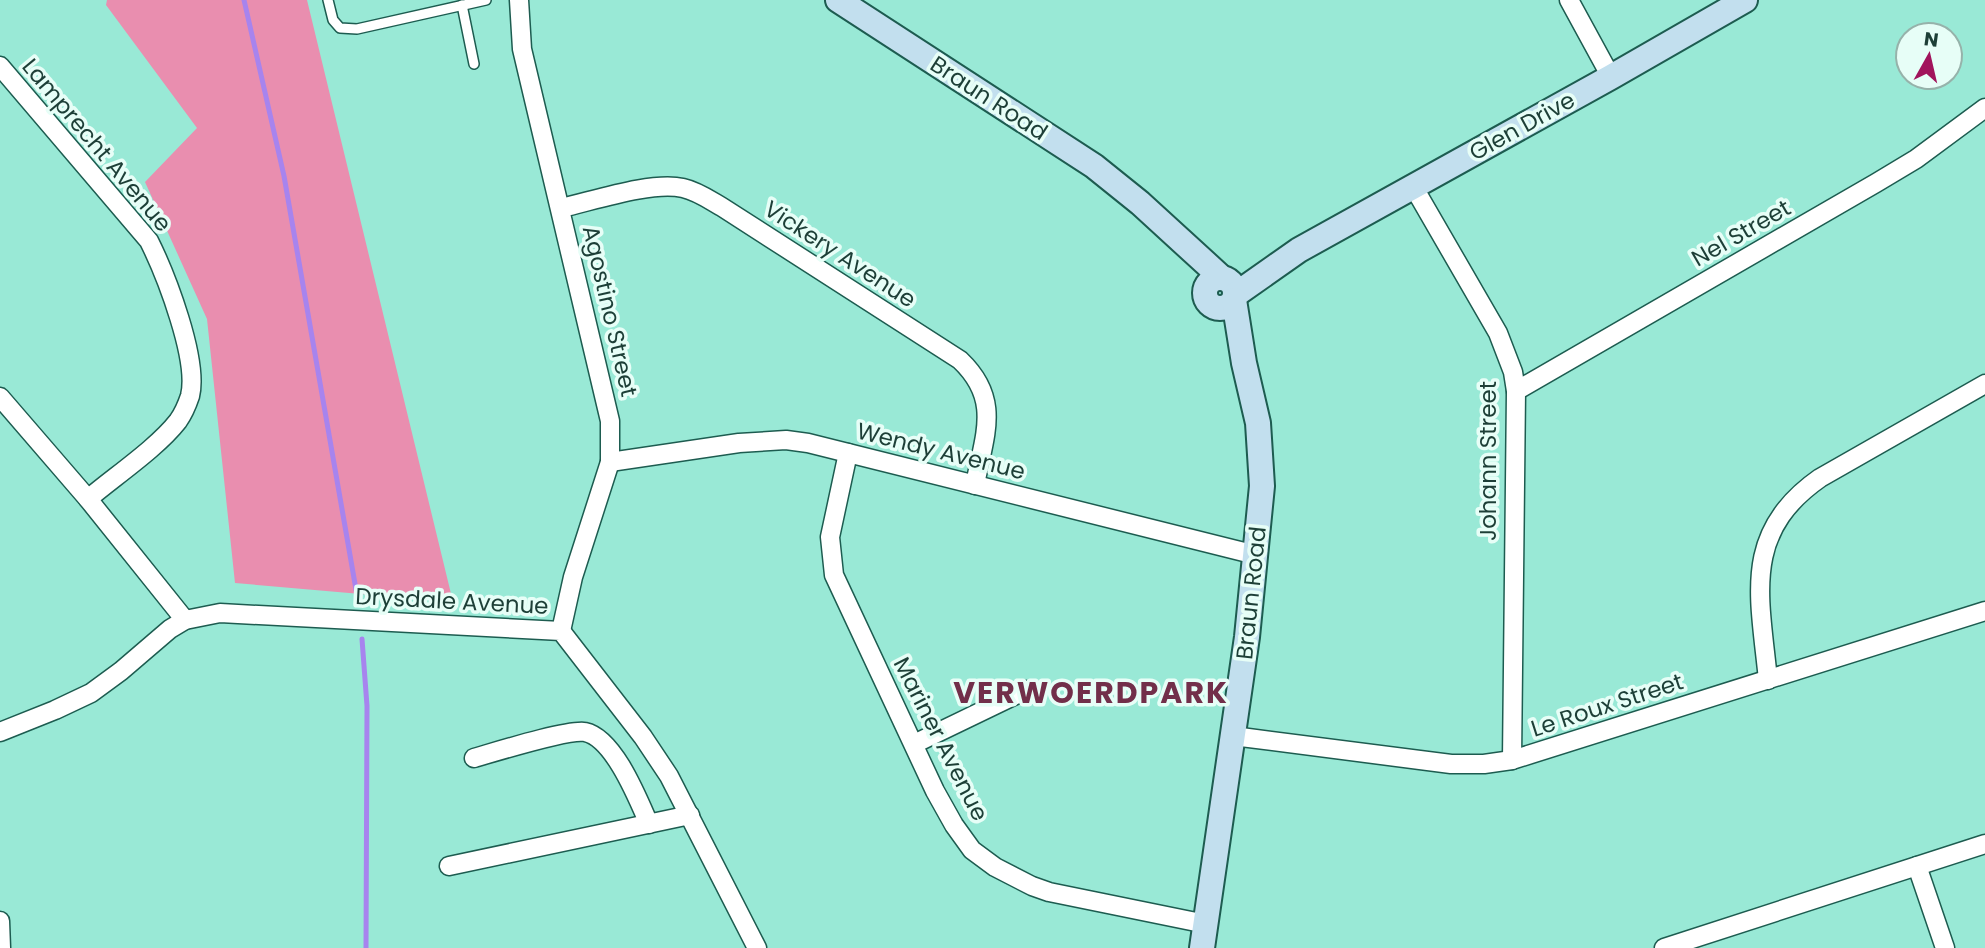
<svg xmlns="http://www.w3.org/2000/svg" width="1985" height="948" font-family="Poppins,sans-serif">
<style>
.green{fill:#e98eaf}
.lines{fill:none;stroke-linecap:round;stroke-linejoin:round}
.stream{stroke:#a784ee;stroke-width:5}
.lane-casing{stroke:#1d5c50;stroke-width:12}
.street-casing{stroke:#1d5c50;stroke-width:21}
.secondary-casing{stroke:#1d5c50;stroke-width:28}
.lane{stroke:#fff;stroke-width:9}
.street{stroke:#fff;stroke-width:18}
.secondary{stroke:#c2dfee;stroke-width:24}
.labels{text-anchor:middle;stroke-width:7;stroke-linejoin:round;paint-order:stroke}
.street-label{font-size:23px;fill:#1d3f37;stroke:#e7fef7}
.district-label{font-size:30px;font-weight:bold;letter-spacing:2px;fill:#722f4a;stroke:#e7fef7}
</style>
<rect width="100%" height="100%" fill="#99e9d6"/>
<polygon class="green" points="107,0 307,0 453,602 235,583 207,319 145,182 197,128 106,5"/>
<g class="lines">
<g class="stream">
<polyline points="244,0 284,176 358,601"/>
<polyline points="362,639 367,706 366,948"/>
</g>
<defs>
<g id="lane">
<polyline points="328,0 333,20 340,28 357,29 486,0"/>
<polyline points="462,5 474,64"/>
</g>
<g id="street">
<polyline points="519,0 522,49 610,421 610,462 573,577 561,631"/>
<polyline points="1569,0 1611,77"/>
<path d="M 0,66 L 149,241 C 166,275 199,360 190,396 C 187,405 183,414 178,421 C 157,448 115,476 88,499"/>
<polyline points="1413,186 1498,333 1513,372 1516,391 1512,760"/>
<path d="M 561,208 C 593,201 651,181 683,188 C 697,191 710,200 722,207 L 960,360 C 1002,400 984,435 975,485"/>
<polyline points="1516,391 1876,183 1916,159 1985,108"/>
<polyline points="0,397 88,499 185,620"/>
<polyline points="848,453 830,537 834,575 935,791 954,825 972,850 995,867 1032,886 1049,892 1206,924"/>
<polyline points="610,462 739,443 786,440 808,443 1256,555"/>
<path d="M 1768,680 C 1760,597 1741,533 1820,478 L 1985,384"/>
<polyline points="0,732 55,710 91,693 121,671 170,629 185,620 220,613 561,631 643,737 669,776 757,948"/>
<polyline points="1233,736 1451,764 1484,764 1512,760 1985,611"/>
<polyline points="914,744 1026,690"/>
<path d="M 474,758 C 495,752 568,729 585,732 C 614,738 638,799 649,824"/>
<polyline points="449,866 690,815"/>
<polyline points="1917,866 1945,948"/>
<polyline points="0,921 1,948"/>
<polyline points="1664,948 1985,844"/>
</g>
<g id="secondary">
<polyline points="838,0 1094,166 1140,203 1222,278"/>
<circle cx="1220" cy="293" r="15"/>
<polyline points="1235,295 1299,250 1611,77 1745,0"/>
<polyline points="1202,948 1247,637 1262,486 1258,423 1244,363 1234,300"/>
</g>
</defs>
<use href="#lane" class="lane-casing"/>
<use href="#street" class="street-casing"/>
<use href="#secondary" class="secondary-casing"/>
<use href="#lane" class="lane"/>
<use href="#street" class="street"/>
<use href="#secondary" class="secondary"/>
</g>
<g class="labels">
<g class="street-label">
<text transform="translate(989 98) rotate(33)" y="8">Braun Road</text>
<text transform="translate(1522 126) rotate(-29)" y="8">Glen Drive</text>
<text transform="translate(97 145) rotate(50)" y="8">Lamprecht Avenue</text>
<text transform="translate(1741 233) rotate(-30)" y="8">Nel Street</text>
<text transform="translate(840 254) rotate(33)" y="8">Vickery Avenue</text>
<text transform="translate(610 311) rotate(77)" y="8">Agostino Street</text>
<text transform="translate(941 451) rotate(14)" y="8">Wendy Avenue</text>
<text transform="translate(1488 461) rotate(-90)" y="8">Johann Street</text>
<text transform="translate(1251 593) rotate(-84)" y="8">Braun Road</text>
<text transform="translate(452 601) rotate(3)" y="8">Drysdale Avenue</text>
<text transform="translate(1607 705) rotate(-18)" y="8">Le Roux Street</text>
<text transform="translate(941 739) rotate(63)" y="8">Mariner Avenue</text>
</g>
<g class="district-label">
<text x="1091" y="703">VERWOERDPARK</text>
</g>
</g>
<g transform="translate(1929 56) rotate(8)"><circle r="33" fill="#e7fef7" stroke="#96b2aa" stroke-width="2"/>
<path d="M0-5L12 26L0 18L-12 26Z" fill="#a1145c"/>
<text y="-10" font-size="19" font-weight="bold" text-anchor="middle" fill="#1d3f37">N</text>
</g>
</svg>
